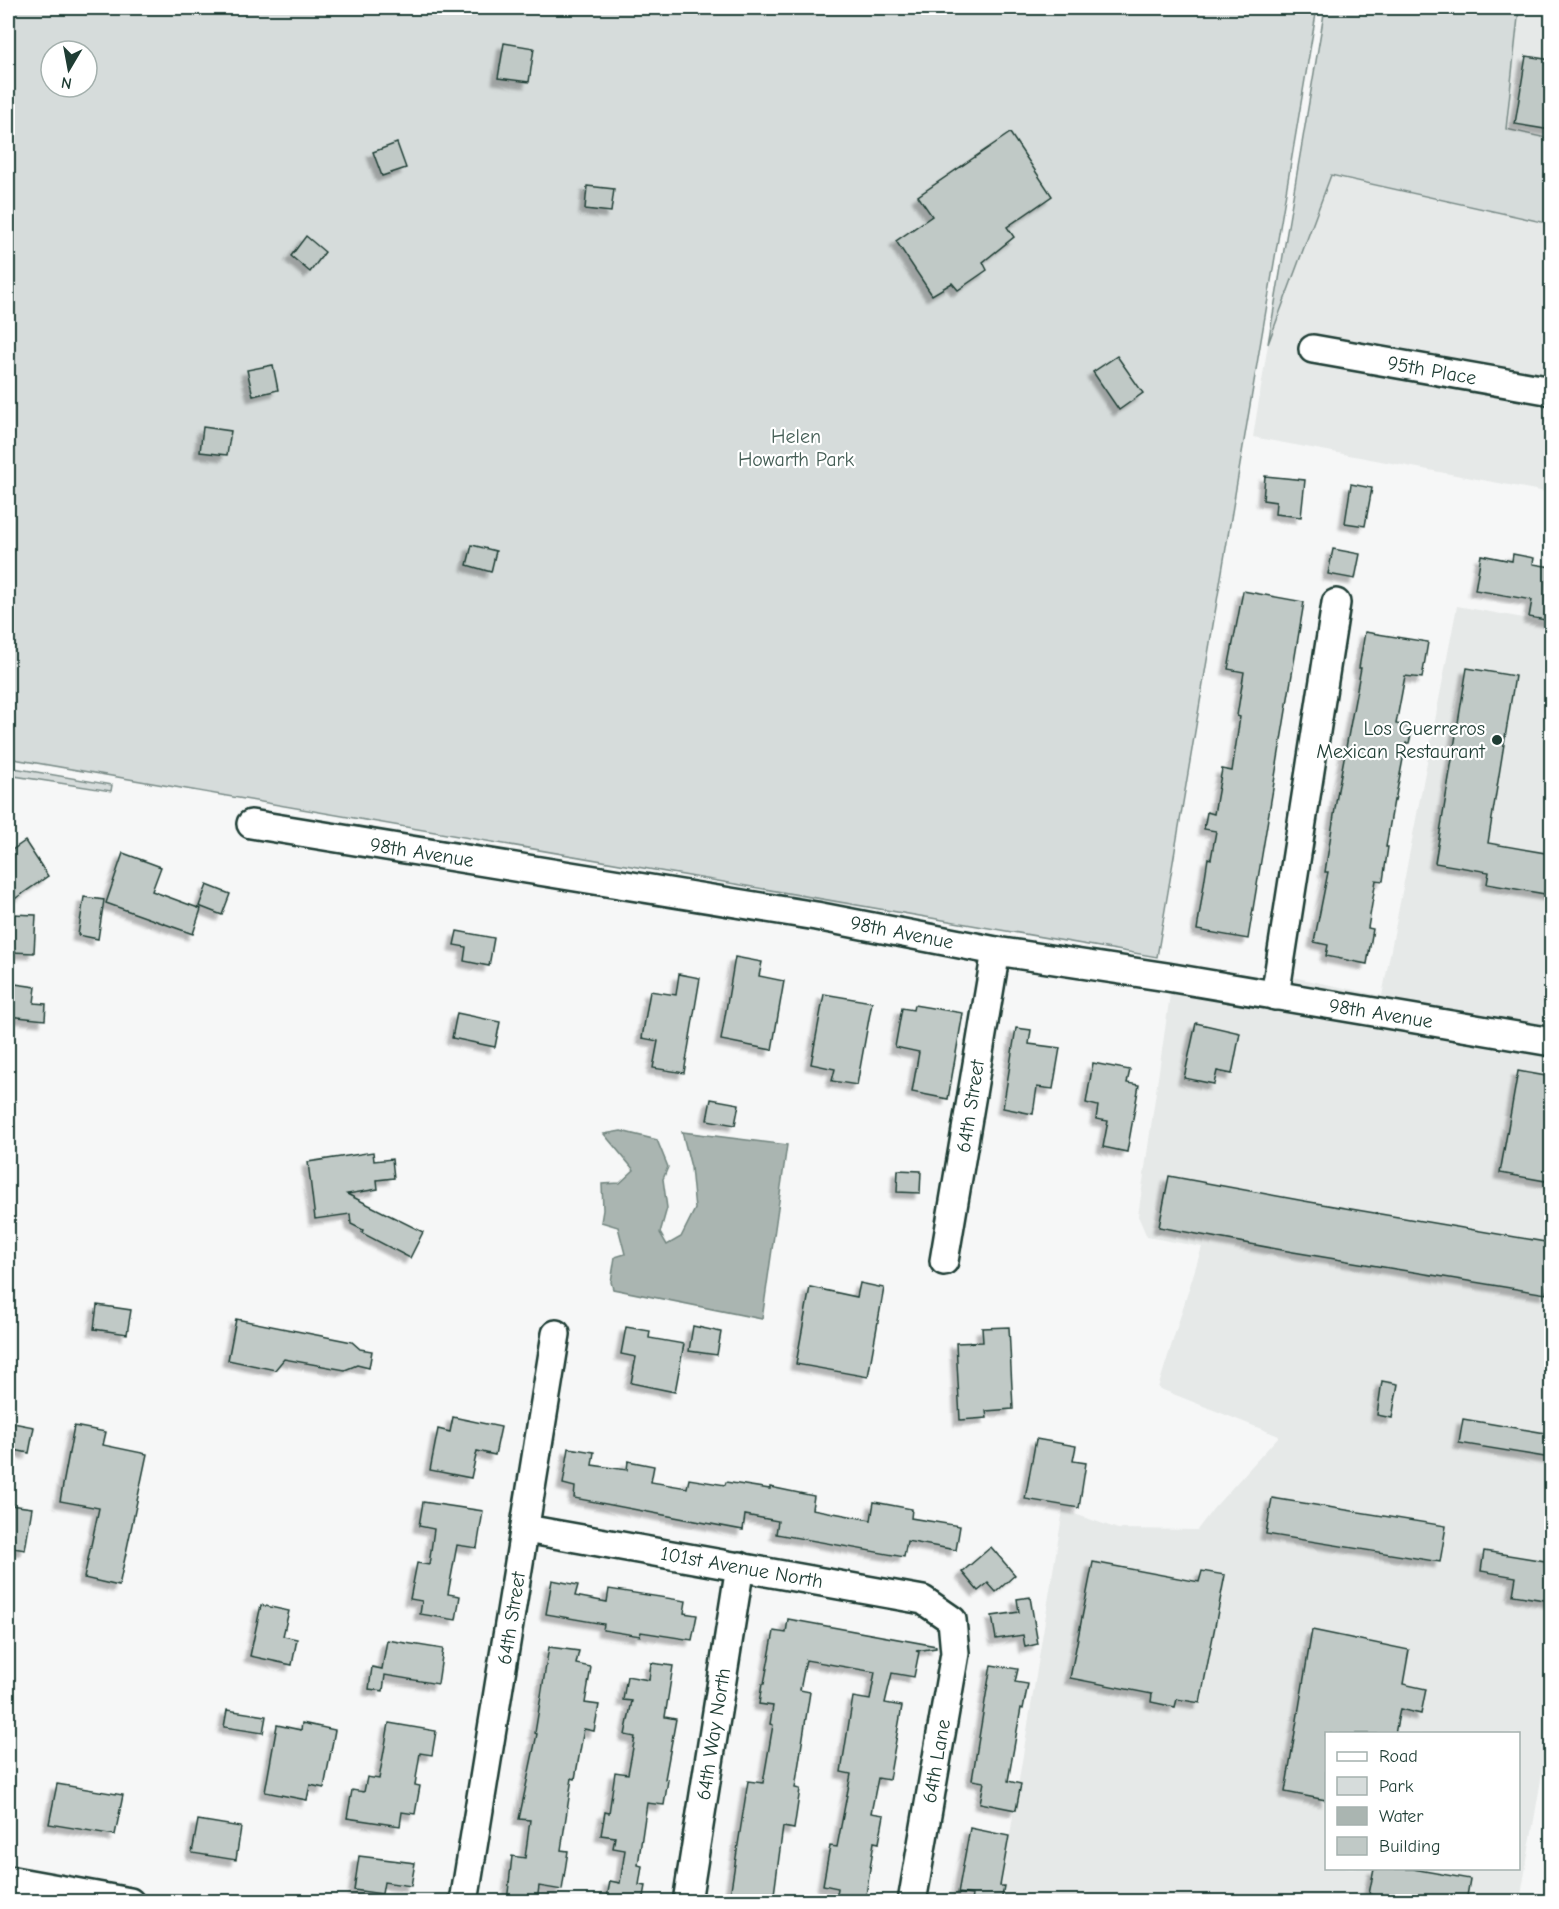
<svg xmlns="http://www.w3.org/2000/svg" width="1559" height="1909" font-family="'Comic Neue',sans-serif">
<style>
.built{fill:#e6e9e8;fill-rule:evenodd}
.green{fill:#d6dcdb;stroke:#7a8c88;stroke-width:1.5;fill-rule:evenodd}
.water{fill:#aab5b1;stroke:#72857f;stroke-width:1.5}
.building{fill:#c0c9c6;stroke:#1f3d34;stroke-width:1.5;filter:url(#shadow)}
.lines{fill:none;stroke-linecap:round;stroke-linejoin:round}
.minor-casing{stroke:#1f3d34;stroke-width:32}
.minor{stroke:#fff;stroke-width:27}
.poi-dot{fill:#1f3d34;stroke:#fff;stroke-width:2}
.labels{text-anchor:middle;stroke-width:4.5;stroke-linejoin:round;paint-order:stroke}
.street-label{font-size:20px;fill:#1f3d34;stroke:#fff}
.park-label{font-size:20px;fill:#445d55;stroke:#fff}
.poi-label{font-size:20px;fill:#1f3d34;stroke:#fff;text-anchor:end}
</style>
<defs>
<filter id="shadow"><feDropShadow dx="-5.5" dy="5.5" stdDeviation="1.5" flood-color="#0004"/></filter>
</defs>
<rect width="100%" height="100%" fill="#f6f7f7"/>
<filter id="ink" filterUnits="userSpaceOnUse"><feTurbulence type="fractalNoise" baseFrequency=".0167" numOctaves="2"/><feDisplacementMap in="SourceGraphic" scale="12" xChannelSelector="R" yChannelSelector="G"/><feConvolveMatrix kernelMatrix="1 2 1 2 8 2 1 2 1" color-interpolation-filters="sRGB"/></filter>
<g filter="url(#ink)">
<g class="built">
<polygon points="1519,8 1551,8 1551,139 1506,129"/>
<polygon points="1331,175 1551,224 1551,493 1253,437 1268,344"/>
<polygon points="1457,606 1551,623 1551,1031 1286,987 1288,976 1382,996"/>
<path d="M 1171,988 L 1551,1053 L 1552,1716 L 1520,1901 L 999,1902 L 1063,1510 L 1118,1529 L 1197,1530 L 1213,1509 L 1279,1436 L 1158,1388 L 1202,1247 L 1147,1237 L 1138,1216 ZM 1326,1734 L 1518,1734 L 1518,1868 L 1326,1868 Z"/>
</g>
<g class="green">
<path d="M 8,8 L 1317,8 L 1157,957 L 8,758 ZM 51,51 L 87,51 L 87,87 L 51,87 Z"/>
<polygon points="1325,8 1519,8 1506,129 1551,139 1551,224 1331,175 1268,344"/>
<polygon points="8,767 112,785 111,791 8,775"/>
</g>
<polygon class="water" points="621,1131 657,1140 668,1167 663,1179 667,1208 660,1233 667,1245 681,1237 695,1209 691,1167 682,1132 787,1145 762,1319 613,1289 611,1282 615,1257 625,1254 618,1227 601,1222 603,1210 602,1184 620,1183 634,1170 604,1134"/>
<g class="building">
<polygon points="504,43 534,48 529,82 498,78"/>
<polygon points="1526,56 1551,60 1551,130 1515,124"/>
<polygon points="1010,133 1052,196 1007,227 1014,237 983,262 987,270 958,290 952,283 932,295 896,241 932,216 918,196"/>
<polygon points="397,143 406,168 382,176 373,152"/>
<polygon points="587,186 614,189 611,212 585,209"/>
<polygon points="306,236 325,252 310,272 291,256"/>
<polygon points="1117,356 1143,393 1119,410 1093,372"/>
<polygon points="273,365 278,390 253,396 247,370"/>
<polygon points="203,427 231,431 227,455 200,452"/>
<polygon points="1265,476 1305,480 1301,517 1275,514 1276,502 1263,500"/>
<polygon points="1351,484 1372,488 1365,526 1345,523"/>
<polygon points="472,545 496,551 491,572 467,565"/>
<polygon points="1333,549 1360,554 1355,579 1328,574"/>
<polygon points="1513,554 1534,558 1533,564 1551,567 1551,621 1529,617 1532,600 1475,590 1481,555 1512,561"/>
<polygon points="1243,591 1304,602 1248,939 1197,930 1208,858 1211,859 1216,831 1204,829 1207,812 1214,814 1222,769 1232,771 1240,717 1237,716 1244,672 1228,669"/>
<polygon points="1365,632 1428,642 1422,678 1405,676 1396,724 1413,727 1409,743 1406,743 1395,801 1394,800 1386,847 1388,847 1383,881 1376,880 1368,928 1373,929 1367,964 1326,956 1328,945 1314,942 1328,872 1325,872 1338,790 1361,668 1359,668"/>
<polygon points="1467,668 1515,676 1488,843 1551,854 1551,895 1487,884 1489,872 1435,863"/>
<polygon points="25,841 48,876 13,900 13,883 8,887 8,853"/>
<polygon points="123,853 161,867 152,891 201,909 193,934 106,903"/>
<polygon points="207,885 230,894 222,915 199,906"/>
<polygon points="84,897 104,900 98,939 78,935"/>
<polygon points="12,914 36,915 34,953 11,952"/>
<polygon points="457,931 494,938 489,966 464,961 466,947 454,945"/>
<polygon points="735,957 762,962 759,976 784,981 772,1050 721,1040"/>
<polygon points="679,974 700,978 684,1073 653,1068 658,1041 642,1038 650,991 676,995"/>
<polygon points="8,983 36,987 34,1003 46,1004 45,1020 8,1016"/>
<polygon points="824,994 872,1002 857,1085 832,1081 835,1069 811,1064"/>
<polygon points="914,1005 963,1013 948,1099 912,1092 919,1052 895,1047 902,1008 913,1010"/>
<polygon points="457,1013 500,1022 495,1047 452,1038"/>
<polygon points="1196,1023 1240,1033 1232,1074 1217,1071 1214,1084 1184,1078"/>
<polygon points="1016,1028 1031,1030 1029,1044 1060,1048 1053,1089 1037,1087 1033,1114 1003,1108"/>
<polygon points="1093,1063 1130,1070 1127,1083 1139,1085 1127,1152 1103,1147 1108,1121 1096,1119 1098,1106 1086,1103"/>
<polygon points="1518,1071 1551,1077 1551,1182 1500,1173"/>
<polygon points="711,1099 739,1104 735,1125 707,1120"/>
<polygon points="373,1152 374,1161 392,1159 394,1178 377,1180 378,1189 347,1194 423,1232 410,1258 362,1233 363,1230 351,1224 350,1214 315,1219 308,1162"/>
<polygon points="898,1170 921,1171 920,1193 897,1192"/>
<polygon points="1169,1176 1310,1202 1551,1243 1551,1263 1546,1294 1293,1252 1159,1227"/>
<polygon points="860,1283 884,1288 868,1377 796,1364 810,1287 857,1297"/>
<polygon points="97,1305 131,1310 127,1334 94,1329"/>
<polygon points="236,1319 352,1342 360,1349 372,1351 369,1368 357,1365 345,1370 284,1359 275,1370 228,1360"/>
<polygon points="693,1326 721,1332 717,1355 689,1351"/>
<polygon points="626,1327 650,1331 649,1338 684,1344 675,1392 631,1383 636,1357 621,1354"/>
<polygon points="1009,1327 1013,1409 986,1411 987,1418 960,1420 956,1343 983,1342 982,1328"/>
<polygon points="1382,1381 1398,1384 1392,1418 1377,1415"/>
<polygon points="453,1417 501,1427 495,1455 477,1451 471,1478 430,1470 438,1429 450,1432"/>
<polygon points="1463,1419 1551,1434 1551,1458 1459,1443"/>
<polygon points="13,1423 34,1427 29,1453 9,1449"/>
<polygon points="74,1426 106,1432 103,1445 147,1454 119,1586 84,1578 99,1508 60,1501"/>
<polygon points="1036,1439 1076,1446 1073,1461 1086,1463 1079,1508 1025,1499"/>
<polygon points="569,1448 594,1452 592,1465 627,1470 628,1461 654,1466 651,1482 687,1488 689,1479 725,1485 726,1482 770,1489 770,1487 814,1496 812,1509 871,1520 874,1502 912,1509 911,1518 960,1526 956,1550 907,1541 904,1557 776,1534 778,1521 745,1515 743,1530 574,1498 575,1487 563,1484"/>
<polygon points="1272,1498 1446,1526 1440,1562 1266,1534"/>
<polygon points="423,1502 483,1511 477,1548 457,1545 448,1594 460,1596 456,1620 420,1614 422,1601 410,1599 417,1563 429,1565 434,1529 419,1526"/>
<polygon points="10,1505 32,1508 25,1550 8,1547 8,1523"/>
<polygon points="991,1547 1015,1575 996,1592 988,1583 978,1591 962,1572"/>
<polygon points="1484,1551 1551,1562 1551,1601 1513,1595 1516,1577 1481,1571"/>
<polygon points="1093,1562 1199,1582 1202,1571 1225,1575 1200,1703 1177,1699 1175,1707 1151,1702 1152,1694 1070,1678"/>
<polygon points="552,1580 578,1585 575,1596 607,1602 609,1589 686,1601 684,1613 697,1615 692,1640 641,1632 640,1636 603,1630 604,1624 546,1614"/>
<polygon points="1030,1597 1038,1644 1025,1647 1023,1635 996,1639 992,1616 1019,1612 1017,1599"/>
<polygon points="261,1605 289,1611 283,1636 297,1639 292,1665 250,1656"/>
<polygon points="788,1619 936,1646 936,1648 916,1651 919,1652 914,1677 892,1673 885,1703 902,1706 889,1780 878,1778 871,1813 884,1815 879,1843 874,1842 865,1902 836,1902 838,1888 823,1885 830,1846 837,1847 851,1774 841,1772 853,1697 870,1700 875,1672 806,1660 800,1690 810,1692 795,1788 800,1789 794,1829 783,1827 773,1902 729,1902 748,1781 763,1783 773,1725 770,1724 773,1706 759,1704 762,1684 764,1684 774,1631 786,1633"/>
<polygon points="1312,1630 1409,1650 1403,1684 1426,1689 1421,1714 1400,1709 1395,1734 1326,1734 1326,1800 1285,1792"/>
<polygon points="387,1640 443,1649 438,1684 385,1675 383,1691 369,1689 372,1667 382,1669"/>
<polygon points="549,1647 579,1651 576,1664 591,1667 585,1703 599,1705 594,1731 584,1729 575,1779 572,1778 561,1850 568,1851 562,1890 539,1886 537,1902 507,1902 512,1856 525,1858 530,1820 519,1819 537,1734 535,1733"/>
<polygon points="651,1663 673,1666 665,1717 676,1719 665,1779 668,1780 664,1805 647,1803 638,1865 642,1866 639,1885 646,1886 643,1902 632,1902 607,1898 610,1881 620,1883 625,1850 613,1848 615,1837 601,1835 605,1812 609,1813 615,1772 628,1774 635,1737 625,1735 632,1701 623,1700 627,1676 649,1680"/>
<polygon points="991,1665 1018,1669 1015,1682 1028,1684 1023,1709 1021,1708 1008,1781 1021,1784 1016,1810 980,1803 984,1782 972,1780"/>
<polygon points="227,1710 266,1716 263,1733 224,1727"/>
<polygon points="302,1723 335,1730 324,1788 310,1785 307,1800 265,1792 277,1725 301,1730"/>
<polygon points="389,1723 436,1731 432,1755 420,1753 415,1785 420,1786 415,1814 402,1812 400,1826 347,1818 352,1790 364,1792 367,1777 379,1779"/>
<polygon points="57,1784 123,1795 115,1835 49,1824"/>
<polygon points="198,1820 241,1827 236,1860 192,1853"/>
<polygon points="970,1828 1009,1836 1000,1886 1004,1886 1001,1902 971,1902 972,1895 958,1893"/>
<polygon points="359,1856 415,1863 411,1886 384,1882 382,1894 354,1890"/>
<polygon points="1374,1869 1413,1869 1470,1879 1466,1902 1377,1902 1378,1896 1369,1894"/>
</g>
<g class="lines">
<defs>
<g id="minor">
<polyline points="1313,349 1552,391"/>
<polyline points="251,824 816,916 996,951 1167,977 1552,1042"/>
<polyline points="1275,996 1336,603"/>
<polyline points="944,1261 996,951"/>
<polyline points="526,1529 923,1600 952,1620 955,1653 912,1902"/>
<polyline points="8,1880 130,1902"/>
<polyline points="464,1902 556,1334"/>
<polyline points="687,1902 740,1566"/>
</g>
</defs>
<use href="#minor" class="minor-casing"/>
<use href="#minor" class="minor"/>
</g>
</g>
<circle class="poi-dot" cx="1497" cy="740" r="6"/>
<g class="labels">
<g class="street-label">
<text transform="translate(1432 370) rotate(10)" y="7">95th Place</text>
<text transform="translate(422 852) rotate(9)" y="7">98th Avenue</text>
<text transform="translate(902 932) rotate(11)" y="7">98th Avenue</text>
<text transform="translate(1381 1013) rotate(9)" y="7">98th Avenue</text>
<text transform="translate(970 1106) rotate(-81)" y="7">64th Street</text>
<text transform="translate(742 1567) rotate(10)" y="7">101st Avenue North</text>
<text transform="translate(511 1618) rotate(-81)" y="7">64th Street</text>
<text transform="translate(713 1734) rotate(-81)" y="7">64th Way North</text>
<text transform="translate(936 1761) rotate(-80)" y="7">64th Lane</text>
</g>
<g class="park-label">
<text x="796" y="443">Helen<tspan x="796" dy="23">Howarth Park</tspan></text>
</g>
<g class="poi-label">
<text x="1485" y="735">Los Guerreros<tspan x="1485" dy="23">Mexican Restaurant</tspan></text>
</g>
</g>
<rect width="1559" height="1909" fill="none" stroke="#fff" stroke-width="30"/>
<rect x="15" y="15" width="1529" height="1879" fill="none" stroke="#1f3d34" stroke-width="2" filter="url(#ink)"/>
<rect x="1325" y="1732" width="195" height="138" fill="#ffffff" stroke="#a5b1ae" stroke-width="1.5"/>
<rect x="1337" y="1752" width="30" height="9" fill="#ffffff" stroke="#a5b1ae" stroke-width="1.5"/>
<text x="1379" y="1762" font-size="18" fill="#1f3d34">Road</text>
<rect x="1337" y="1777" width="30" height="18" fill="#d6dcdb" stroke="#a5b1ae" stroke-width="1.5"/>
<text x="1379" y="1792" font-size="18" fill="#1f3d34">Park</text>
<rect x="1337" y="1807" width="30" height="18" fill="#aab5b1" stroke="#a5b1ae" stroke-width="1.5"/>
<text x="1379" y="1822" font-size="18" fill="#1f3d34">Water</text>
<rect x="1337" y="1837" width="30" height="18" fill="#c0c9c6" stroke="#a5b1ae" stroke-width="1.5"/>
<text x="1379" y="1852" font-size="18" fill="#1f3d34">Building</text>
<g transform="translate(69 69) rotate(190)"><circle r="28" fill="#ffffff" stroke="#a5b1ae" stroke-width="1.5"/>
<path d="M0-4.5L10 22L0 15L-10 22Z" fill="#1f3d34"/>
<text y="-9" font-size="16" font-weight="bold" text-anchor="middle" fill="#1f3d34">N</text>
</g>
</svg>
